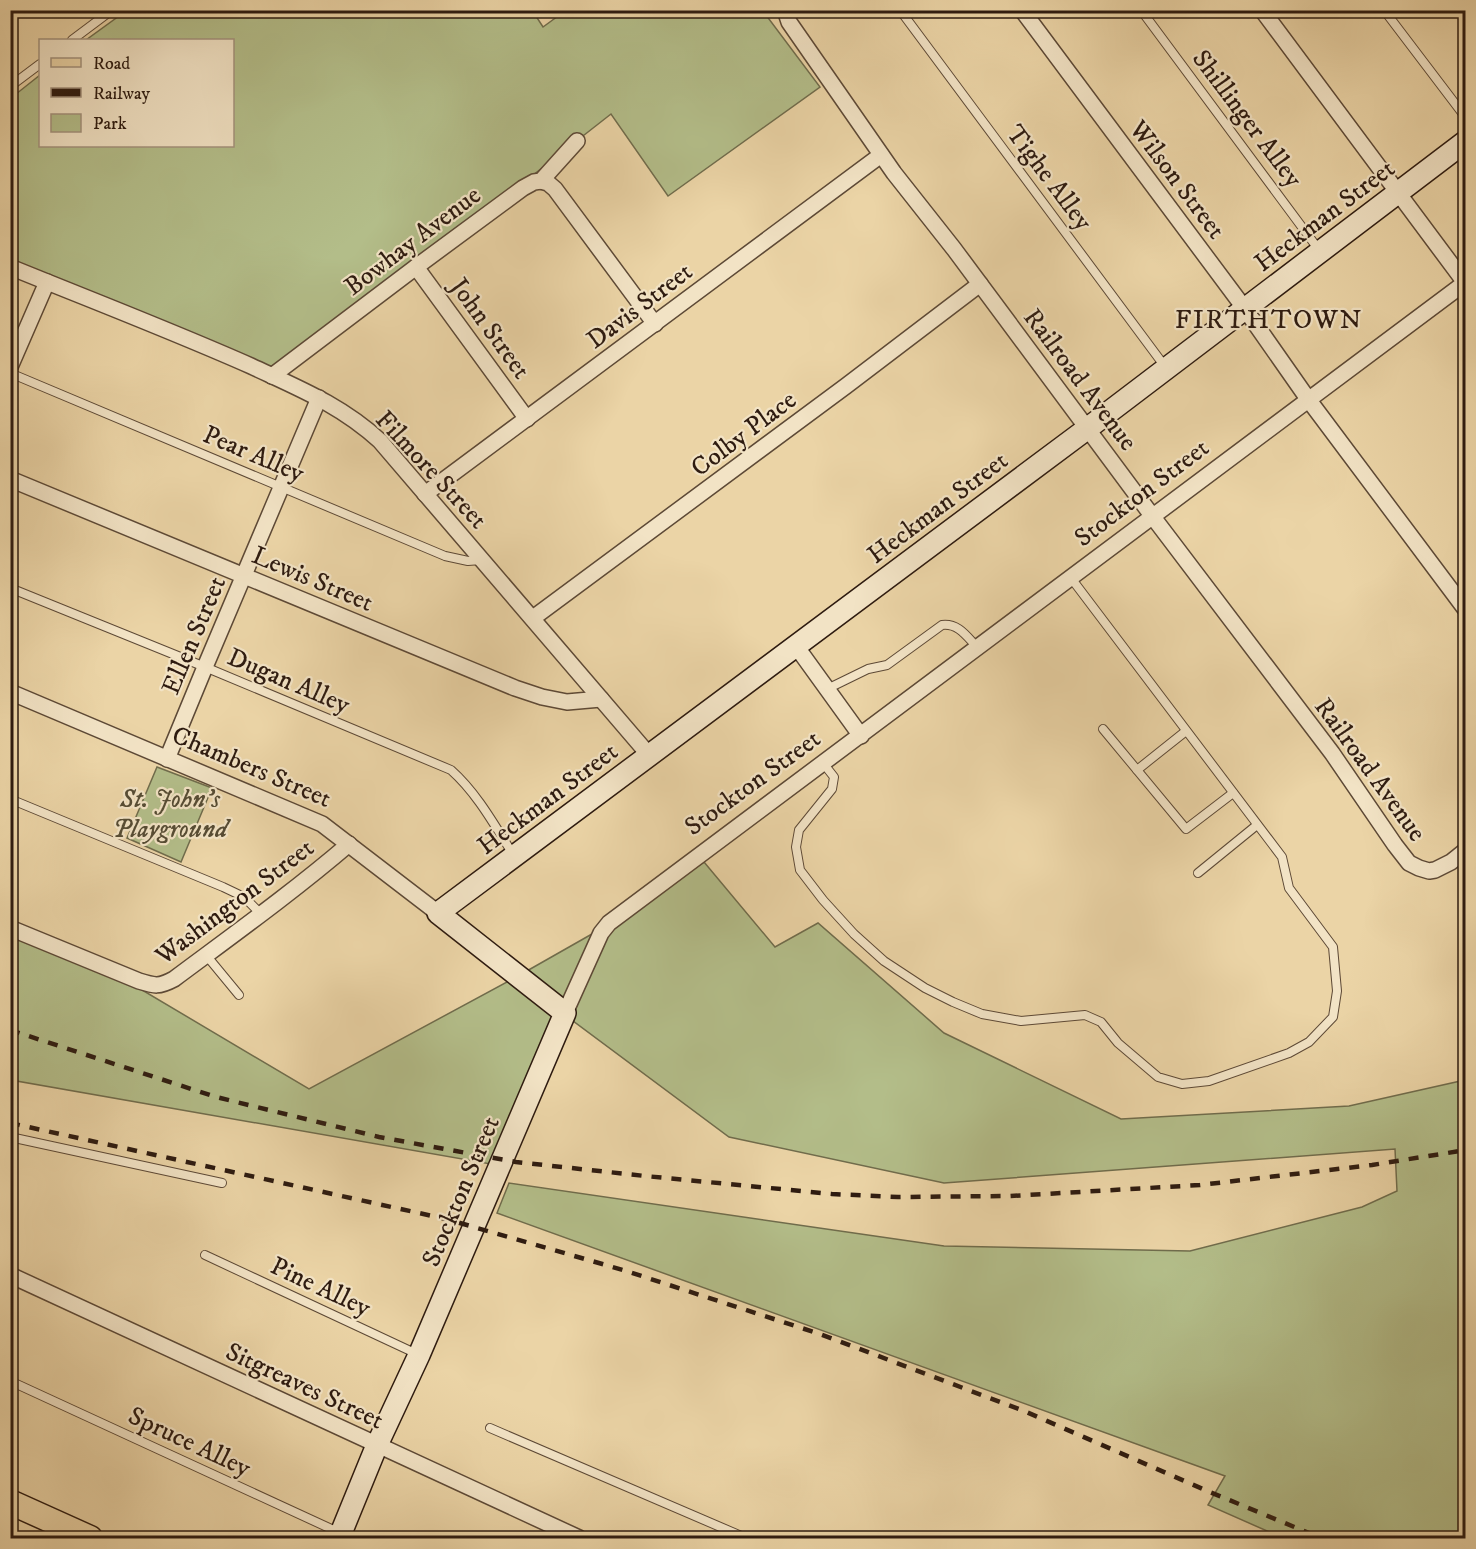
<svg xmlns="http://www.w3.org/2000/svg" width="1476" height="1549" font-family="'IM FELL DW Pica',serif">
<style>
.green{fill:#b3bd89;stroke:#706c4c;stroke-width:1.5}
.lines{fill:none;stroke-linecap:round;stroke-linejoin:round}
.lane-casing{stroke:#5d4936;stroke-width:10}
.street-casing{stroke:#5d4936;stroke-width:18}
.secondary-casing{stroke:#2e1b10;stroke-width:24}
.primary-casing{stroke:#2e1b10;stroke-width:27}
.lane{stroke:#f2e3c5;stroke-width:8}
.street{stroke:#f2e3c5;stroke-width:15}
.secondary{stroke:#f2e3c5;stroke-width:21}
.primary{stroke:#ebd4a6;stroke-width:24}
.rail{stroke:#2e1b10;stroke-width:4.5;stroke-dasharray:10 10;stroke-linecap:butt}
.labels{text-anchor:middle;stroke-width:4.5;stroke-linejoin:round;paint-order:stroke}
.street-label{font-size:26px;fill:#2e1b10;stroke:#f2e3c5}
.park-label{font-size:26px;font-style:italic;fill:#564c34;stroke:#f2e3c5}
.neighbourhood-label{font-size:27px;letter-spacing:1.5px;fill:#2e1b10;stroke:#f2e3c5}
</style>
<rect width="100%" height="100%" fill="#ebd4a6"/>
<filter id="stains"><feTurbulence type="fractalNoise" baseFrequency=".00333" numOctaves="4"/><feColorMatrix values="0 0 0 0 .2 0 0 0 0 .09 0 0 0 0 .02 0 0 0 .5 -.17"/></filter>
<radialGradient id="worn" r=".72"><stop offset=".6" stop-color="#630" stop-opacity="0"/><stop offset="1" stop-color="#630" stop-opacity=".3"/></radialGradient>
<g class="green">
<polygon points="532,10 543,27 565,11 763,11 820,87 668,196 611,114 279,374 11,266 11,98 40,75 40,146 232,146 232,40 86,40 126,11"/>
<polygon points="157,767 212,788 181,862 127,838"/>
<polygon points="704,862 775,947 818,923 944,1033 1121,1119 1349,1106 1465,1080 1465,1538 1283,1538 1208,1505 1225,1476 497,1213 509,1183 944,1246 1190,1251 1362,1207 1397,1191 1395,1149 944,1183 729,1137 565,1015 502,1166 11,1080 10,933 132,984 309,1089 518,976 599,930"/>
</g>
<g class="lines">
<defs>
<g id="lane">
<polyline points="900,10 1166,368"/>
<polyline points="1141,10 1319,250"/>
<polyline points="1384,10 1466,118"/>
<polyline points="72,40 112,10"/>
<polyline points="12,85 40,64"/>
<polyline points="10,373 445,556 468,561 481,560"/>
<path d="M 10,588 L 205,667 L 451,770 C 477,793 495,826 514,856"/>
<path d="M 827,689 L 868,669 L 887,665 L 942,625 C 959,623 967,637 978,648"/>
<polyline points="1103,729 1186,829 1233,793"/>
<polyline points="823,763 834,777 832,789 799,830 796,847 800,870 823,900 854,934 884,961 925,988 953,1002 982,1014 1021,1021 1085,1015 1101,1022 1118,1043 1158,1077 1182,1084 1209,1081 1289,1053 1309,1042 1333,1017 1337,991 1333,947 1289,888 1282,857 1071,578"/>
<polyline points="1137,770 1186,731"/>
<polyline points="10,799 223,887 244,897 261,914"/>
<polyline points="1198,873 1257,825"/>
<polyline points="206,955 239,995"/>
<polyline points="10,1137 222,1183"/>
<polyline points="205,1255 417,1354"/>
<polyline points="10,1381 351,1538"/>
<polyline points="490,1428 746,1538"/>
</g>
<g id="street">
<polyline points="785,10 789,22 894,173 954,249 1153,517 1332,753 1395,845 1409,863 1419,868 1429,871 1435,870 1451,862 1466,850"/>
<polyline points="1022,10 1245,309 1308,399 1466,610"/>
<polyline points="1262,10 1466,284"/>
<polyline points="541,181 548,183 555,189 655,324"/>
<path d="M 10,267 C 91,300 172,331 251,366 C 298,388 341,405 380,441 L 649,755"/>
<polyline points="416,267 527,419"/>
<polyline points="10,367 47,282"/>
<polyline points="272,376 416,267 523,188 534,182 541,181 577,141"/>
<polyline points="10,479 515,688 542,697 567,702 601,699"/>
<polyline points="425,494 881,155"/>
<polyline points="533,618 846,386 980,284"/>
<polyline points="796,646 861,736"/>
<polyline points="10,692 322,824 438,913"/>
<polyline points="167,759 205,667 319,398"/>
<path d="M 10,928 L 139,981 C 155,986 159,987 174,979 C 233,935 293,892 349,844"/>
<polyline points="565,1013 601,933 609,923 1466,282"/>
<polyline points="10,1275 579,1538"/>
</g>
<polyline id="secondary" points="339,1538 377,1445 419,1355 565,1013 438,913 1088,428 1466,141"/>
<polyline id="primary" points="10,1502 90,1538"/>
</defs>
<use href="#lane" class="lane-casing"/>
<use href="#street" class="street-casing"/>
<use href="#secondary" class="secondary-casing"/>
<use href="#primary" class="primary-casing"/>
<use href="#lane" class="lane"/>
<use href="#street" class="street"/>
<use href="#secondary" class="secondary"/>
<use href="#primary" class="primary"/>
<g class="rail">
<polyline points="10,1030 216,1097 379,1137 516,1162 645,1176 832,1194 898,1197 1010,1196 1200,1185 1372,1165 1466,1150"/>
<polyline points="10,1123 446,1219 623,1270 820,1334 1024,1411 1205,1490 1321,1538"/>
</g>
</g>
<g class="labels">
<g class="street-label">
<text transform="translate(1248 118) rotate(53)" y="9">Shillinger Alley</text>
<text transform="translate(1050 177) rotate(53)" y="9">Tighe Alley</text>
<text transform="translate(1178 179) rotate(53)" y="9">Wilson Street</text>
<text transform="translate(1324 215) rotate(-37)" y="9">Heckman Street</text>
<text transform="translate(412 240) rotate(-37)" y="9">Bowhay Avenue</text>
<text transform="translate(639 305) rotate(-37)" y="9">Davis Street</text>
<text transform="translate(491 328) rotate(54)" y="9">John Street</text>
<text transform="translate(1081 379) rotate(53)" y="9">Railroad Avenue</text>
<text transform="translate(743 433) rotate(-37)" y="9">Colby Place</text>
<text transform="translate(254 453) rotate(23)" y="9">Pear Alley</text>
<text transform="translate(432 469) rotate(47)" y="9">Filmore Street</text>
<text transform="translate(1141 492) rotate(-37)" y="9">Stockton Street</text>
<text transform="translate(937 507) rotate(-37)" y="9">Heckman Street</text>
<text transform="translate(313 578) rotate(23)" y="9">Lewis Street</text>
<text transform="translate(193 635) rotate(-67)" y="9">Ellen Street</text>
<text transform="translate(289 680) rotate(23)" y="9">Dugan Alley</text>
<text transform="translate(252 766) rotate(23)" y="9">Chambers Street</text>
<text transform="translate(1371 769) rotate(54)" y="9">Railroad Avenue</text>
<text transform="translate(752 782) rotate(-36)" y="9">Stockton Street</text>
<text transform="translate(547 798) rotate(-37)" y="9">Heckman Street</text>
<text transform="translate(234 901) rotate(-37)" y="9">Washington Street</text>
<text transform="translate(460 1191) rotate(-67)" y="9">Stockton Street</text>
<text transform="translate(321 1286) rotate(25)" y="9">Pine Alley</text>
<text transform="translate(305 1385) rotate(25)" y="9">Sitgreaves Street</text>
<text transform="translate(190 1441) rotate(25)" y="9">Spruce Alley</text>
</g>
<g class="park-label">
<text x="170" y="807">St. John’s<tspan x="170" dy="30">Playground</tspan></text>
</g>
<g class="neighbourhood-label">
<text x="1269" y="328">FIRTHTOWN</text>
</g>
</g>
<rect width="1476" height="1549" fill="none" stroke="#ebd4a6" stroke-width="36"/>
<rect x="12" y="12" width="1452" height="1525" fill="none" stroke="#2e1b10" stroke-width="3"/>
<rect x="18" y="18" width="1440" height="1513" fill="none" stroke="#2e1b10" stroke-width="1.5"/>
<rect x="39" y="39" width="195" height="108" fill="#f2e3c5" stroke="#a4937d" stroke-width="1.5"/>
<rect x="51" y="58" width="30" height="9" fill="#ebd4a6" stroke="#a4937d" stroke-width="1.5"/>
<text x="93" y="69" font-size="18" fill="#2e1b10">Road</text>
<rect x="51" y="88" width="30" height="9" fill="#2e1b10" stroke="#a4937d" stroke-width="1.5"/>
<text x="93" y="99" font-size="18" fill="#2e1b10">Railway</text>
<rect x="51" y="114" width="30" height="18" fill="#b3bd89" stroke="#a4937d" stroke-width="1.5"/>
<text x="93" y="129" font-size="18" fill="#2e1b10">Park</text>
<rect width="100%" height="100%" filter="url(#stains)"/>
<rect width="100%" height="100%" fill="url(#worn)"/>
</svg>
